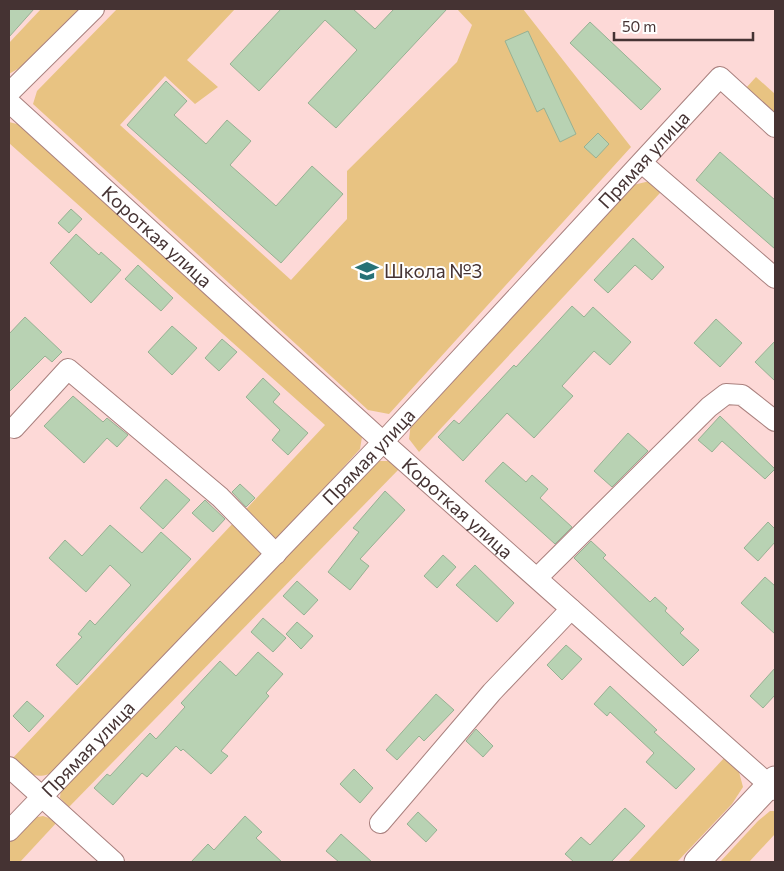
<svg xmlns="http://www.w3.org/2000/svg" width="784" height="871" font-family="Commissioner,sans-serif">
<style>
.green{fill:#e8c382}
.building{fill:#b8d2b3;stroke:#97b193}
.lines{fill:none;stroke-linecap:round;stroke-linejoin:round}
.minor-casing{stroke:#a9807e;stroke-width:22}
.major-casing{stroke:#a9807e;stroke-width:27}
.minor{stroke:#fff;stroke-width:20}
.major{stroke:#fff;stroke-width:25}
.labels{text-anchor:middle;stroke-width:4;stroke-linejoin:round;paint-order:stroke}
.street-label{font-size:19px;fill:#453333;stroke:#fff}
.poi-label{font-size:19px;fill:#453333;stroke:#fff;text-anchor:start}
</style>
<rect width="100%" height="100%" fill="#fdd9d7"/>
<g class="green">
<polygon points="41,9 83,9 33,60 9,74 9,43"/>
<polygon points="117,9 235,9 187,60 218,87 195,104 165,76 120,125 291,280 347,219 347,171 457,62 472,25 457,9 523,9 631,147 389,414 368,410 33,104 37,91"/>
<polygon points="756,77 775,94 775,114 746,88"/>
<path d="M 9,122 L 21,125 L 354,423 L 362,437 L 360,449 L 329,483 L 58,769 C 39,782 27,775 11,760 L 325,425 L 9,143 Z"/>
<polygon points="650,181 660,193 419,452 409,439 411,423 633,185"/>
<polygon points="374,461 388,461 401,467 69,807 60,798 61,787"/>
<polygon points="725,757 739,772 743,787 732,804 677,862 628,862"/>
<polygon points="770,811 775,811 775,834 749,862 720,862 758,821"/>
<polygon points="43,816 58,821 20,862 9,862 9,840 32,818"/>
</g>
<g class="building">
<polygon points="9,9 34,9 9,37"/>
<polygon points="281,9 353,9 375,29 394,9 447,9 336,128 308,103 357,50 325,20 259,91 230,64"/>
<polygon points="590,22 661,89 641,110 570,43"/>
<polygon points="528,31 576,134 560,142 544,108 537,112 505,41"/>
<polygon points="166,81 187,101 174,115 206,144 227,120 251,141 230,165 276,206 312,166 343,194 281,263 127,125"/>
<polygon points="598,133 609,144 596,158 584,147"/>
<polygon points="720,152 775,200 775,249 696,180"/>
<polygon points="71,209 82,219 69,233 58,223"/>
<polygon points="76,234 99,255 101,252 121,270 91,303 50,263"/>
<polygon points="633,238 664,267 652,280 635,265 608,293 594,280"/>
<polygon points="138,265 173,298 161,311 125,279"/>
<polygon points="572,306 584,317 593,307 631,342 610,365 594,351 562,386 573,396 534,438 507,413 463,461 438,437 454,420 459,424 514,365 516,367"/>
<polygon points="25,317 62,352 52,362 45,356 9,392 9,334"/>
<polygon points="716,319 742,343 720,367 694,343"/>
<polygon points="172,326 197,348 172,375 148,352"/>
<polygon points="222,339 237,352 219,371 205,358"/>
<polygon points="775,341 775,381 755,362"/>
<polygon points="263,378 280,394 273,402 308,433 288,455 272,440 280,430 246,397"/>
<polygon points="73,396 103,422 107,418 128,435 117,447 107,438 84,463 44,426"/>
<polygon points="720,416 775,469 765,479 722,441 712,452 698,440"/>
<polygon points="628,433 648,451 612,487 594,471"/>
<polygon points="503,462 526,482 532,475 548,489 540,498 572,527 555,544 485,481"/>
<polygon points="166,479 190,500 163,529 140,508"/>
<polygon points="240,484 255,498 246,507 232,492"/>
<polygon points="385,491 405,510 360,559 369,566 350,590 328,572 359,532 353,528"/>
<polygon points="205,500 225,519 213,532 192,513"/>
<polygon points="768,522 775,529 775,542 758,561 744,548"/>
<polygon points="110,525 142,553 161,532 191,559 77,685 56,665 82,637 78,634 90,620 95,625 131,585 110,565 86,592 49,558 65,540 82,556"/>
<polygon points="591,541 606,555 603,558 650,602 655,597 667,608 665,611 684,629 680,633 699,650 683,666 574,558"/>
<polygon points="443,555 456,567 437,588 424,576"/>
<polygon points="475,565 514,603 497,622 456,585"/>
<polygon points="765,577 775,586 775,634 741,603"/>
<polygon points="297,581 318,600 304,615 283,596"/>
<polygon points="263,618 286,638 273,652 251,632"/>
<polygon points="297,622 313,636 301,649 286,634"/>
<polygon points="566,645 582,659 562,680 547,665"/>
<polygon points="258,652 283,674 266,693 269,696 221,751 228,756 211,774 183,749 181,751 176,746 147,777 142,773 113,805 94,788 107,774 110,776 150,733 156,739 185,707 181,703 220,661 236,676"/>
<polygon points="775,668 775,695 763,708 750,696"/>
<polygon points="610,686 657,730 654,732 695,769 676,789 646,762 654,753 610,712 607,716 594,704"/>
<polygon points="436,694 454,710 424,741 419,736 397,760 386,750"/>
<polygon points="27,701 44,716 29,732 13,716"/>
<polygon points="476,729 493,746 483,757 466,741"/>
<polygon points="354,769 373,788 360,803 340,784"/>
<polygon points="625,808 645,826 611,862 574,862 565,854 581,837 590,845"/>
<polygon points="418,812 437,830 426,842 407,824"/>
<polygon points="245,816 262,832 256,838 282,862 191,862 208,844 214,850"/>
<polygon points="341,834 372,862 339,862 326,851"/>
</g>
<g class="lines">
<defs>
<g id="minor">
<polyline points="9,93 94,9"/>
<path id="s1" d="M 9,102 L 383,442 L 775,790"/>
<polyline points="642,163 775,278"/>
<polyline points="14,428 68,369 220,497 276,554"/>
<polyline points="537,578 709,407 726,394 742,395 775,421"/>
<polyline points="9,767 114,862"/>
<polyline points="380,823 492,692 571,609"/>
<path id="s2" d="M 9,831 L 383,442 L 720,77 L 775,127"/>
</g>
<polyline id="major" points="697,862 775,779"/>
</defs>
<use href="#minor" class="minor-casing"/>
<use href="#major" class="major-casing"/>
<use href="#minor" class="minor"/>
<use href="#major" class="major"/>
</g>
<defs>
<symbol id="school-bare" viewBox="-9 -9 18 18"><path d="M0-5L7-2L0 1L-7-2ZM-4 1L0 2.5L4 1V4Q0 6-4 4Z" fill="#277176" stroke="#fff" stroke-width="2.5" paint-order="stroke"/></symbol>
</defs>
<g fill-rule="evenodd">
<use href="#school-bare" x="351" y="255" width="32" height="32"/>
</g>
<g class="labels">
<g class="street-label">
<text dy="7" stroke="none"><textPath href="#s2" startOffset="924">Прямая улица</textPath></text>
<text dy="7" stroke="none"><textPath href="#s1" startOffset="200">Короткая улица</textPath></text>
<text dy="7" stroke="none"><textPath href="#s2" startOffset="519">Прямая улица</textPath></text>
<text dy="7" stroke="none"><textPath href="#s1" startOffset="605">Короткая улица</textPath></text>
<text dy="7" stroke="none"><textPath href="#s2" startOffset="114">Прямая улица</textPath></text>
</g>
<g class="poi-label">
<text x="384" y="278">Школа №3</text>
</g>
</g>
<rect width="784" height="871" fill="none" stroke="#453333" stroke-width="20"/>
<path d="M614 32v8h139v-8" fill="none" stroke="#453333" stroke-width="2.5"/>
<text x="622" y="32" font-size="15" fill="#453333" stroke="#ffffff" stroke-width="4" paint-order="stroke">50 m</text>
</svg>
